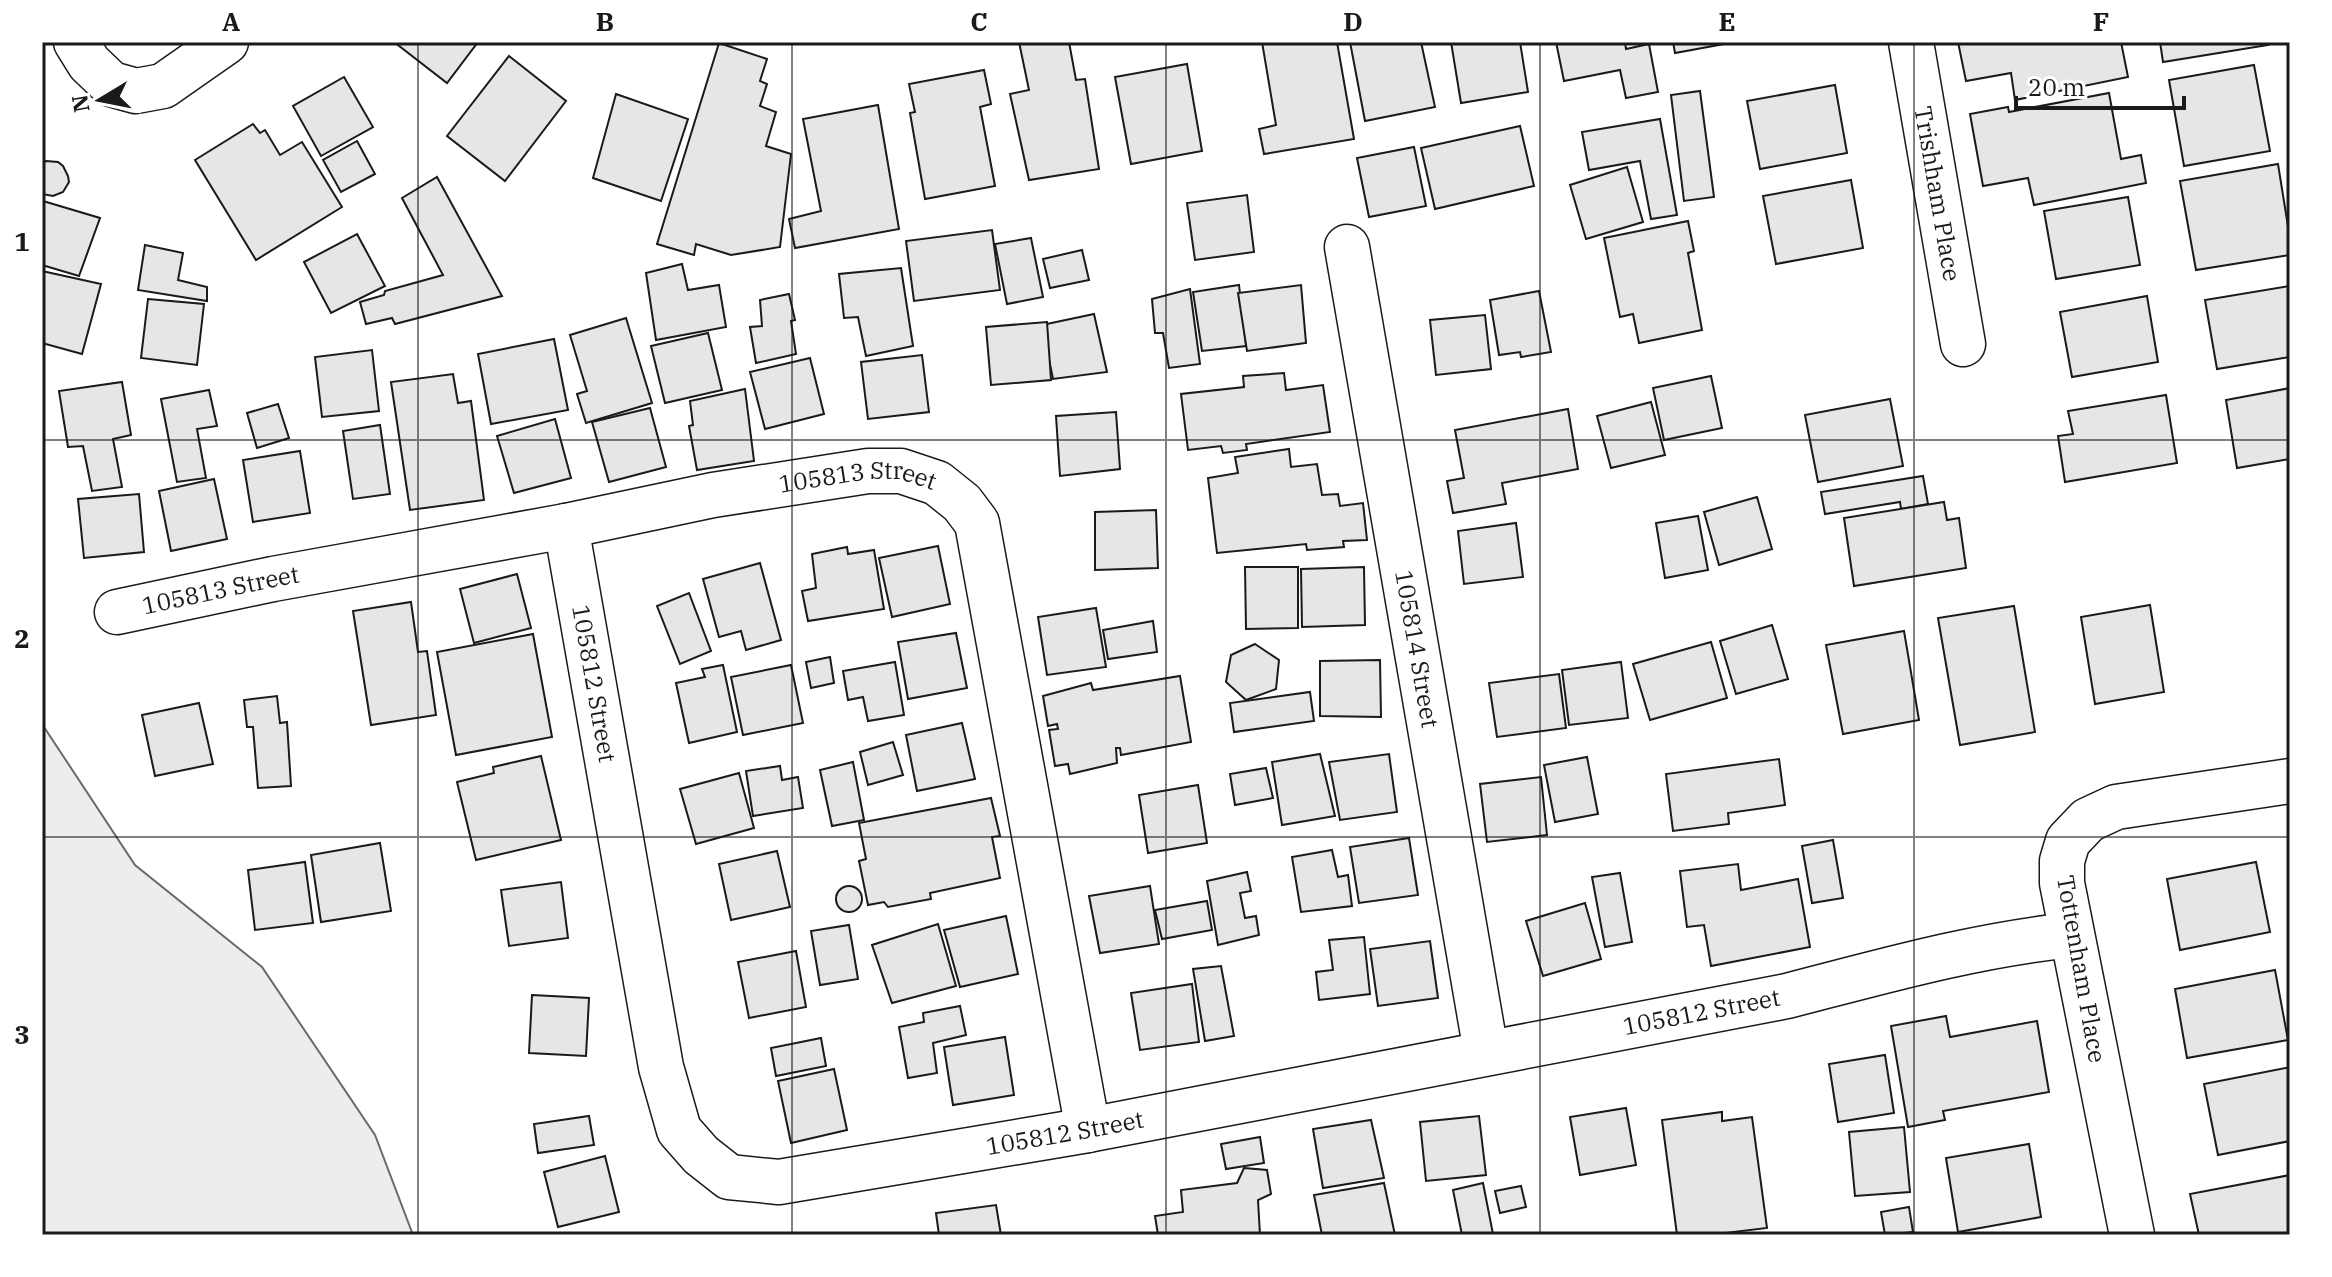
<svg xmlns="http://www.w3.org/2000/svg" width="2332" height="1277" font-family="'IBM Plex Serif',serif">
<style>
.green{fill:#ededed;stroke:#6a6a6a;stroke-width:2}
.building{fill:#e6e6e6;stroke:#1a1a1a;stroke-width:2}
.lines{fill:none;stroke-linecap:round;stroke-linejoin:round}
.street-casing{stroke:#1a1a1a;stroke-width:47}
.street{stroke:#fff;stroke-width:44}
.grid{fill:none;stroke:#1a1a1a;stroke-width:2;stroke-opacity:0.55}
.labels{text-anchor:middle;stroke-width:6;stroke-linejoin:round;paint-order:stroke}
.street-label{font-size:24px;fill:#1a1a1a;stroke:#fff}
.neatline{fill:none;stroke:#1a1a1a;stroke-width:3}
.grid-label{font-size:26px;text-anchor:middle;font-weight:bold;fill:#1a1a1a}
</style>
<rect width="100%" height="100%" fill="#fff"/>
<polygon class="green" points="42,724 135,865 262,967 375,1135 413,1235 42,1235"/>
<g class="building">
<polygon points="394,42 478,42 447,83"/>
<polygon points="1019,42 1069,42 1076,80 1085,79 1099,169 1029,180 1010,94 1029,90"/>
<polygon points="1262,42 1337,42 1354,139 1264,154 1259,129 1276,125"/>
<polygon points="1350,42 1421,42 1435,107 1365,121"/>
<polygon points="1451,42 1520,42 1528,92 1461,103"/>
<polygon points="1556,42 1625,42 1626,49 1649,44 1658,92 1626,98 1620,70 1564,81"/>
<polygon points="1673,42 1735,42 1675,53"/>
<polygon points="1958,42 2121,42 2128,77 2015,100 2011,73 1966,81"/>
<polygon points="2160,42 2267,42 2268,45 2163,62"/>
<polygon points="719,43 767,59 760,81 767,84 760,106 776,112 766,146 791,154 780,247 731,255 696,244 694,255 657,244"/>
<polygon points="509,56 566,101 505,181 447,136"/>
<polygon points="1187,64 1202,151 1131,164 1115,77"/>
<polygon points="2254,65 2270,151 2184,166 2169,80"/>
<polygon points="984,70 991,104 980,107 995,186 925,199 910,113 915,112 909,84"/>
<polygon points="344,77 373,127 321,156 293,106"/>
<polygon points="1835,85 1847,153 1760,169 1747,101"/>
<polygon points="1700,91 1714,197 1684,201 1671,95"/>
<polygon points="2109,93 2121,159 2141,155 2146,183 2034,205 2028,178 1983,186 1970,114 2008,107 2009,112"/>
<polygon points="616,94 688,119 661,201 593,178"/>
<polygon points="878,105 899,229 795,248 789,219 821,211 803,119"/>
<polygon points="1660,119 1677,215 1651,219 1640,161 1589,170 1582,132"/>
<polygon points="253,124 260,133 265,130 280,155 302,142 342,207 256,260 195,160"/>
<polygon points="1520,126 1534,186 1435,209 1421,148"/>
<polygon points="357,141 375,174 341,192 323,160"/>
<polygon points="1414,147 1426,206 1369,217 1357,158"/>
<polygon points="46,161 58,162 63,166 68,176 69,182 63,192 53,196 42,194 42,164"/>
<polygon points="2278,164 2290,239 2290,255 2196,270 2180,181"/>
<polygon points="1627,167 1643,222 1586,239 1570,185"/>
<polygon points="437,177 502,296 395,324 392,318 366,324 360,302 384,295 385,291 443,275 402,198"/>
<polygon points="1851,180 1863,248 1776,264 1763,196"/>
<polygon points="1247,195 1254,252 1195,260 1187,203"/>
<polygon points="2128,197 2140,265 2056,279 2044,211"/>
<polygon points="43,201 100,218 79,276 42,265"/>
<polygon points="1688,221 1694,251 1688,253 1702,330 1639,343 1633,314 1620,317 1604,238"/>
<polygon points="992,230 1000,290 914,301 906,241"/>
<polygon points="357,234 385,286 331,313 304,262"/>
<polygon points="1031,238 1043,297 1007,304 995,244"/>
<polygon points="145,245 183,253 178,280 207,287 207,301 138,290"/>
<polygon points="1082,250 1089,280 1050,288 1043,259"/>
<polygon points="682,264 688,290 719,285 726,327 656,340 646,273"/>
<polygon points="901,268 913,346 866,356 858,317 844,318 839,274"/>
<polygon points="42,271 101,284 82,354 42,343"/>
<polygon points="1239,285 1246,346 1202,351 1193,292"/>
<polygon points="1301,285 1306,343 1247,351 1238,293"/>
<polygon points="2290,286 2290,357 2217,369 2205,300"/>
<polygon points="1190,289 1200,364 1169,368 1163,333 1155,333 1152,299"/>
<polygon points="1539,291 1551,352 1521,357 1520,352 1499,355 1490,300"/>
<polygon points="789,294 795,320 791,321 796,354 756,363 750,327 762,326 760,300"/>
<polygon points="2147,296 2158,362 2072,377 2060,312"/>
<polygon points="148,299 204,304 197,365 141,358"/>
<polygon points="1094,314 1107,372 1053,379 1042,325"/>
<polygon points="1485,315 1491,369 1436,375 1430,320"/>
<polygon points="626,318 652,403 586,423 577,394 587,391 570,335"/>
<polygon points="1047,322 1051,380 991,385 986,327"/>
<polygon points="708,333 722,390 665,403 651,346"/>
<polygon points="554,339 568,410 491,424 478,354"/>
<polygon points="372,350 379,411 322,417 315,357"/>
<polygon points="922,355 929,412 868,419 861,362"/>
<polygon points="810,358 824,414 765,429 750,372"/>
<polygon points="1284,373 1286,390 1323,385 1330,432 1246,444 1247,450 1223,453 1221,446 1188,450 1181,394 1244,387 1243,376"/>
<polygon points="453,374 458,403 471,401 484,500 410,510 391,382"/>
<polygon points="1711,376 1722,428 1664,440 1653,388"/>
<polygon points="122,382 131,435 113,439 122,487 92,491 83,446 68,447 59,391"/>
<polygon points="2290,388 2290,459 2237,468 2226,400"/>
<polygon points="745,389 754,461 697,470 689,426 693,425 690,401"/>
<polygon points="209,390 217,426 197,429 206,478 177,482 161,399"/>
<polygon points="2166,395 2177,463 2065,482 2058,436 2073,434 2068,411"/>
<polygon points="1890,399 1903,466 1818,482 1805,415"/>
<polygon points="1651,402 1665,455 1611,468 1597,416"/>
<polygon points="278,404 289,438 257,448 247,413"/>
<polygon points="650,408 666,467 609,482 592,422"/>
<polygon points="1568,409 1578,469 1502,483 1506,504 1453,513 1447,481 1464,478 1455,430"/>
<polygon points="1116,412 1120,469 1060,476 1056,416"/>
<polygon points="555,419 571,478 514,493 497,436"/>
<polygon points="380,425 390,494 353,499 343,431"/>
<polygon points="1289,449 1291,467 1317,464 1322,495 1338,494 1340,506 1363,503 1367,540 1343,541 1344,547 1307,550 1306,544 1217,553 1208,478 1238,473 1235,457"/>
<polygon points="300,451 310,513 253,522 243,460"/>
<polygon points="1923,476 1928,504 1901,509 1900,502 1825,514 1821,492"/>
<polygon points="214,479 227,539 171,551 159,491"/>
<polygon points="139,494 144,552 84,558 78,499"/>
<polygon points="1757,497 1772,549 1719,565 1704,512"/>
<polygon points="1944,502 1947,520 1959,518 1966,568 1854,586 1844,518"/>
<polygon points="1156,510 1158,568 1095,570 1095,512"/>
<polygon points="1698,516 1708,570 1665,578 1656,523"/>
<polygon points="1516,523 1523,577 1464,584 1458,531"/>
<polygon points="938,546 950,604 892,617 879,558"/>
<polygon points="847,547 848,554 874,550 884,609 808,621 802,591 816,588 812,554"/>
<polygon points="760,563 781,640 746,650 741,631 719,637 703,579"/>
<polygon points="1245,567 1298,567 1298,628 1246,629"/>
<polygon points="1364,567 1365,625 1302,627 1301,569"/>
<polygon points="517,574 531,628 474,643 460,589"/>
<polygon points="689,593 711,651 680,664 657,606"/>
<polygon points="411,602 418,652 427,651 436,715 371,725 353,611"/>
<polygon points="2150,605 2164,692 2095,704 2081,617"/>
<polygon points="2014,606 2035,732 1960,745 1938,618"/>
<polygon points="1096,608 1106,667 1047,675 1038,617"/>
<polygon points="1153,621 1157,652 1108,659 1103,630"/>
<polygon points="1772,625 1788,679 1736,694 1720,641"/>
<polygon points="1904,631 1919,720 1843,734 1826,645"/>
<polygon points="956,633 967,688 908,699 898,642"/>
<polygon points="533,634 552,737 456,755 437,652"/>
<polygon points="1711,642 1727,698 1650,720 1633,664"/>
<polygon points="1255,644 1279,660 1276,689 1246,700 1226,682 1231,655"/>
<polygon points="830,657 834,683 811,688 806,662"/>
<polygon points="1380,660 1381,717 1320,716 1320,661"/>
<polygon points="895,662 904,715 868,721 863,697 848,700 843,671"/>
<polygon points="1621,662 1628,718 1569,725 1562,670"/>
<polygon points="723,665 737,732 689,743 676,683 705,677 702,669"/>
<polygon points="791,665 803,723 743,735 731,677"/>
<polygon points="1559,674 1566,728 1497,737 1489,683"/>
<polygon points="1180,676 1191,742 1121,755 1120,748 1116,748 1117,763 1070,774 1068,764 1055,766 1049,730 1058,729 1057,724 1048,726 1043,696 1091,683 1093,690"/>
<polygon points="1310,692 1314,721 1234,732 1230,703"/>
<polygon points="277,696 280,723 287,722 291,786 258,788 253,727 247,727 244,700"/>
<polygon points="199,703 213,764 155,776 142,715"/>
<polygon points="962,723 975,779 917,791 906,735"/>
<polygon points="893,742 903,775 868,785 860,752"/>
<polygon points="1320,754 1335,816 1282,825 1272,762"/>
<polygon points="1389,754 1397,812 1340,820 1329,762"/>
<polygon points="541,756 561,840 476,860 457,782 494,773 493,767"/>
<polygon points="1587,757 1598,814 1555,822 1544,765"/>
<polygon points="1779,759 1785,805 1728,813 1729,824 1673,831 1666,774"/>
<polygon points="853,762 864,820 832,826 820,770"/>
<polygon points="780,766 782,780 798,777 803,808 753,816 746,771"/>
<polygon points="1266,768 1273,798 1235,805 1230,774"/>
<polygon points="739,773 754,828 696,844 680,789"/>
<polygon points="1541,777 1547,835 1487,842 1480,784"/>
<polygon points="1198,785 1207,843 1148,853 1139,795"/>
<polygon points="991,798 1000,836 992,837 1000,878 930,893 931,899 888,907 884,902 868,905 859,861 866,859 859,823"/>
<polygon points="1409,838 1418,895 1359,903 1350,847"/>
<polygon points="1833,840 1843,898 1812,903 1802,846"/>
<polygon points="380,843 391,911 321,922 311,855"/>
<polygon points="1332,850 1338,877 1348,875 1352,906 1301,912 1292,857"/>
<polygon points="777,851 790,907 731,920 719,864"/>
<polygon points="305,862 313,923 255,930 248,870"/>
<polygon points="2256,862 2270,932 2180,950 2167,879"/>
<polygon points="1738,864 1741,890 1798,879 1810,947 1711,966 1704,925 1687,927 1680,871"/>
<polygon points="1247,872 1251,891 1240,893 1245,918 1256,916 1259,935 1218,945 1207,881"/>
<polygon points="1620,873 1632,942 1605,947 1592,877"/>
<polygon points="561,882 568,938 509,946 501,890"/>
<polygon points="1150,886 1159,944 1100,953 1089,896"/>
<circle cx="849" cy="899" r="13"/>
<polygon points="1207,901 1212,930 1162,939 1155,910"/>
<polygon points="1585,903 1601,959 1543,976 1526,921"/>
<polygon points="1006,916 1018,974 960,987 944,930"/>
<polygon points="938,924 956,986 892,1003 872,945"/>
<polygon points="849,925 858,979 820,985 811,931"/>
<polygon points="1364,937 1370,994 1319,1000 1316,972 1333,970 1329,940"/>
<polygon points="1430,941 1438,998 1378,1006 1370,949"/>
<polygon points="796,951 806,1007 749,1018 738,962"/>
<polygon points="1221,966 1234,1036 1205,1041 1193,969"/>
<polygon points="2275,970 2288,1040 2187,1058 2175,989"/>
<polygon points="1192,984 1199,1042 1140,1050 1131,993"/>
<polygon points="532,995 589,998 586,1056 529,1053"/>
<polygon points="960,1006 966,1035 933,1043 937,1073 908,1078 899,1027 924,1022 923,1013"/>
<polygon points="1946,1016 1950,1037 2037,1021 2049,1092 1943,1111 1945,1120 1908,1127 1891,1026"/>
<polygon points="1005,1037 1014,1095 953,1105 944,1047"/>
<polygon points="821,1038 826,1066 776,1076 771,1048"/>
<polygon points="1885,1055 1894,1113 1838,1122 1829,1064"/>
<polygon points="2290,1067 2290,1141 2218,1155 2204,1084"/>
<polygon points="834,1069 847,1130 791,1143 778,1081"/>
<polygon points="1626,1108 1636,1165 1580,1175 1570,1117"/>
<polygon points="1722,1112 1722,1121 1752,1117 1767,1228 1709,1235 1677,1235 1662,1120"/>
<polygon points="589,1116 594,1145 538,1153 534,1124"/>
<polygon points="1479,1116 1486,1175 1426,1181 1420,1122"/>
<polygon points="1371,1120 1384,1178 1323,1188 1313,1129"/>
<polygon points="1904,1127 1910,1192 1855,1196 1849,1132"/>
<polygon points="1260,1137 1264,1163 1226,1169 1221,1144"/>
<polygon points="2029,1144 2041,1217 1958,1232 1946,1158"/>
<polygon points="605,1156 619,1212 558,1227 544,1172"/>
<polygon points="1244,1168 1267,1170 1271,1194 1258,1200 1260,1235 1158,1235 1155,1216 1183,1212 1181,1190 1237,1183"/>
<polygon points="2290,1175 2290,1235 2199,1235 2190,1194"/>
<polygon points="1384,1183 1395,1235 1322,1235 1314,1195"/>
<polygon points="1483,1183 1493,1234 1462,1235 1453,1190"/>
<polygon points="1521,1186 1526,1207 1500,1213 1495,1191"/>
<polygon points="996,1205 1001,1235 939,1235 936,1213"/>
<polygon points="1909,1207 1913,1232 1885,1235 1881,1212"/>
</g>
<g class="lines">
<defs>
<g id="street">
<polyline points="76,42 89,63 111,84 136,91 163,86 226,42"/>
<path id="s1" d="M 1911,42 L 1963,344"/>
<path id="s2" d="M 1347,247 L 1486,1052"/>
<path id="s3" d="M 566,526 L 661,1067 L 679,1130 L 701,1155 L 729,1177 L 779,1182 L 1088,1130 L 1787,996 C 1880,972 1974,945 2071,935"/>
<path id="s4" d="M 117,612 L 273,579 L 566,526 L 713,495 L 868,471 L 901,471 L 937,483 L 962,503 L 977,523 L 1088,1130"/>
<polyline points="2132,1235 2062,883 2062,861 2068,841 2088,820 2116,807 2290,781"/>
</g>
</defs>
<use href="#street" class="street-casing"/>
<use href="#street" class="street"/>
</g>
<path class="grid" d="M 418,42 L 418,1235M 792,42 L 792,1235M 1166,42 L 1166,1235M 1540,42 L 1540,1235M 1914,42 L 1914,1235M 42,440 L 2290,440M 42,837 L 2290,837"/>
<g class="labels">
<g class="street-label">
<text dy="8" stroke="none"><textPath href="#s1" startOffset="154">Trishham Place</textPath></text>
<text dy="8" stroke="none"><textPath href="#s4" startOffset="754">105813 Street</textPath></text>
<text dy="8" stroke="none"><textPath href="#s4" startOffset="106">105813 Street</textPath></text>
<text dy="8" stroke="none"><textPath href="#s2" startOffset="408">105814 Street</textPath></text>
<text dy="8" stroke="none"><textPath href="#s3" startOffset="160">105812 Street</textPath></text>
<text transform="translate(2081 969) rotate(80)" y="8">Tottenham Place</text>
<text dy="8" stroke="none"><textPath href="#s3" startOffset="1672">105812 Street</textPath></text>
<text dy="8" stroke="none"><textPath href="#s3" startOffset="1024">105812 Street</textPath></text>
</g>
</g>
<rect width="2332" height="1277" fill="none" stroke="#ffffff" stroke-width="88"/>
<g transform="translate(100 100) rotate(260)" stroke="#ffffff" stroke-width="6" paint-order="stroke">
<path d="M0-6L14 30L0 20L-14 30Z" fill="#1a1a1a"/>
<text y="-12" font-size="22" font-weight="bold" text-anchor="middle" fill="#1a1a1a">N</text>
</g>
<path d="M2016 96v12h168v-12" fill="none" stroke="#1a1a1a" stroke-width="4"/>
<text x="2028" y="96" font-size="24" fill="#1a1a1a" stroke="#ffffff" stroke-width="6" paint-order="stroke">20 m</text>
<rect x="44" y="44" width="2244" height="1189" class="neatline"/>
<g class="grid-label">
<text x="231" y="31">A</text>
<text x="605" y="31">B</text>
<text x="979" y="31">C</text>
<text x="1353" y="31">D</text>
<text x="1727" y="31">E</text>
<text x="2101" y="31">F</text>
<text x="22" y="251">1</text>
<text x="22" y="648">2</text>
<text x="22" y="1044">3</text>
</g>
</svg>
